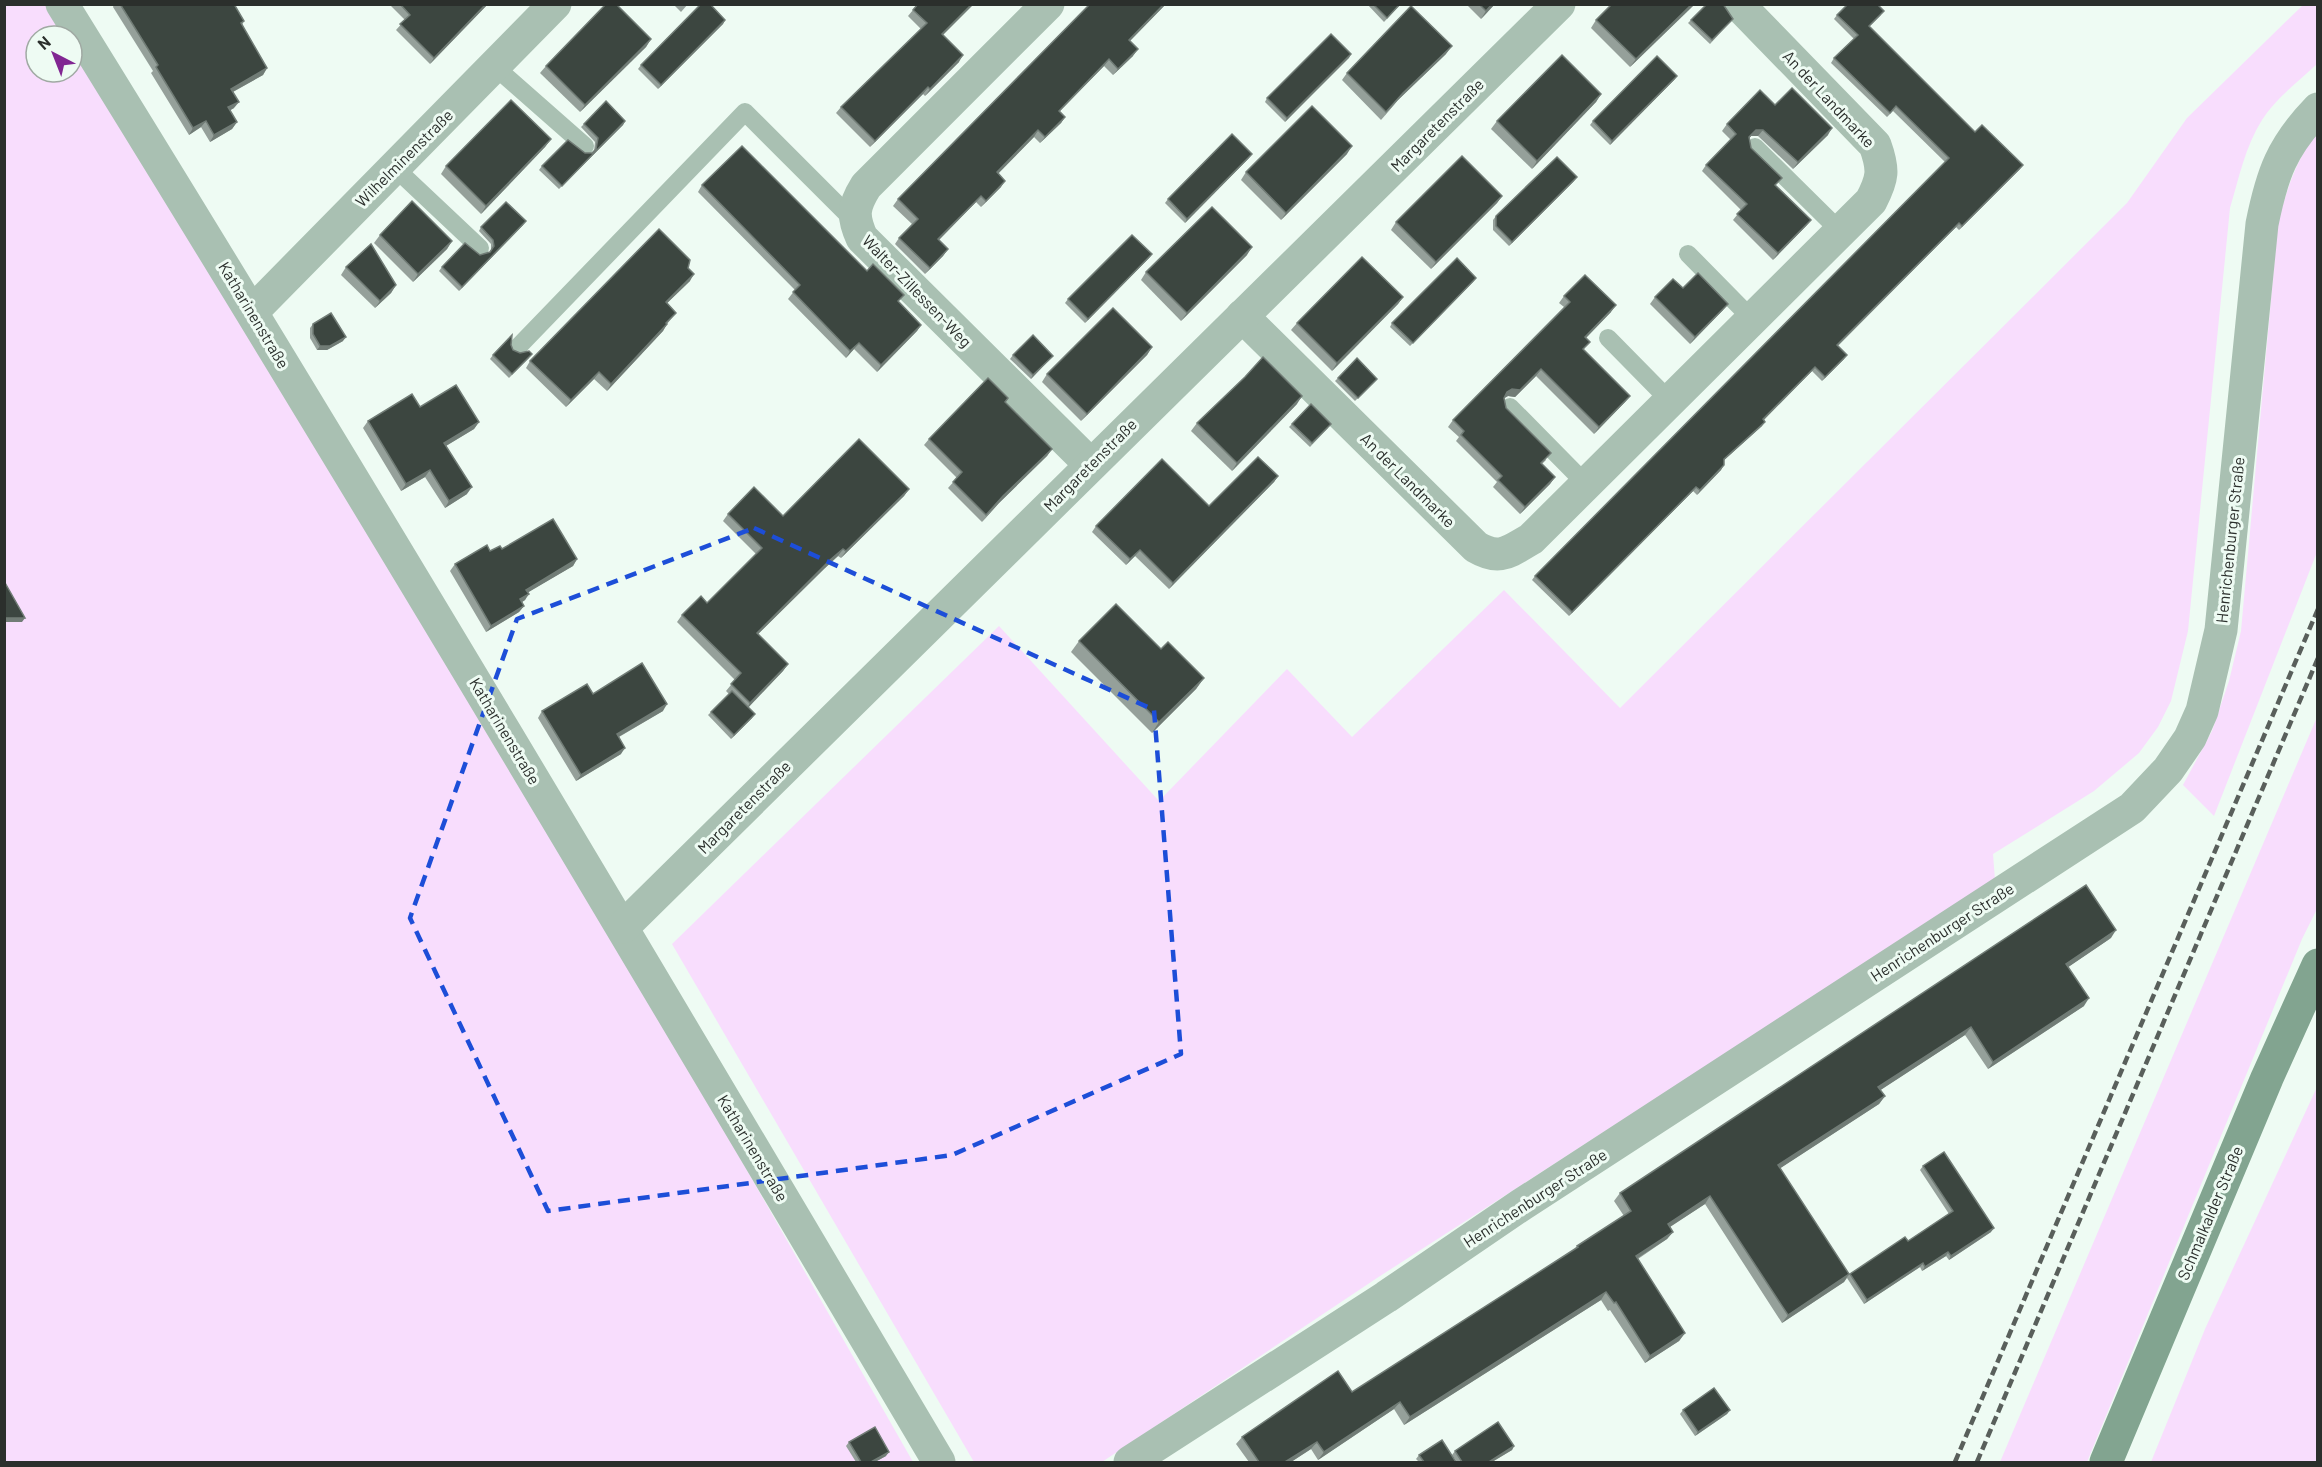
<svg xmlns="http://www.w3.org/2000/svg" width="2322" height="1467" font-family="Barlow,sans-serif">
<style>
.green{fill:#f8ddfd}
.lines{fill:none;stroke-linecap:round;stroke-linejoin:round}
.service{stroke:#a9c0b2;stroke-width:18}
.minor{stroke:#a9c0b2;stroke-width:33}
.secondary{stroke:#82a490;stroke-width:33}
.rail{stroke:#595f5b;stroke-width:4.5;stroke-dasharray:9 4.5;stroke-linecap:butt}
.wall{fill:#95a09a}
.shaded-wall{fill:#717c76}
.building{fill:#3c4640;stroke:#717c76;stroke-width:1.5}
.marked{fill:none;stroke:#1d4ed8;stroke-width:4.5;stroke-dasharray:12 8;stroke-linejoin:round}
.labels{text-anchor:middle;stroke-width:6;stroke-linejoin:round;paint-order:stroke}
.street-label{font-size:16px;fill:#2b2f2c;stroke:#eefbf3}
</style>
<rect width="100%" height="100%" fill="#eefbf3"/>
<g class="green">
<polygon points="4,5 46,5 65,36 36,36 36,72 72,72 72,48 612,933 913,1462 5,1462"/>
<path d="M 2303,5 L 2317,5 L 2317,64 C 2299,81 2275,99 2262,120 C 2245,147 2239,178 2230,208 L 2188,631 L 2171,701 L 2158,727 L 2139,753 L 2094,791 L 1993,854 L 1995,880 L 1377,1278 L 1102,1462 L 974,1462 L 672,944 L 999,626 L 1159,801 L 1287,669 L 1352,737 L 1504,590 L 1620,708 L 2127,203 L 2187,118 Z"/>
<path d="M 2317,133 L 2317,552 L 2214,816 L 2183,785 L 2212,731 L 2229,681 L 2241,631 L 2278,222 C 2287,190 2296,159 2317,133 Z"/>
<polygon points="2317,717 2317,909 2302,939 2087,1462 2000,1462"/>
<polygon points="2317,1087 2317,1462 2151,1462 2205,1329"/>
</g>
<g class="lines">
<g class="service">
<polyline points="494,66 585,146"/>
<polyline points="1755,147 1840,231"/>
<polyline points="394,167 480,248"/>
<polyline points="1688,254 1752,319"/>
<polyline points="1608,338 1670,401"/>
<polyline points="519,346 745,112 854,221"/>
<polyline points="1510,407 1586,484"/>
</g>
<g class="minor">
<path d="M 62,4 C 361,486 650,974 939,1462"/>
<path d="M 1048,4 L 866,186 C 853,207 852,216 862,238 L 1091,465"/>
<polyline points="253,311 555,4"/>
<path d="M 1242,316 L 1476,547 C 1500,561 1508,552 1531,539 L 1871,201 C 1883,178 1884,170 1875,145 L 1738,4"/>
<polyline points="623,927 1559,4"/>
<path d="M 1130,1462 L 1386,1297 L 1521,1205 L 2132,808 L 2168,770 L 2190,738 L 2202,711 L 2221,630 L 2262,224 C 2272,174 2282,146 2318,109"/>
</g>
<polyline class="secondary" points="2106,1462 2267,1078 2318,965"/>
<g class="rail">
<polyline points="1955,1462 2318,609"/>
<polyline points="1977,1462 2318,658"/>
</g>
</g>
<g class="wall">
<polygon points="114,4 234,4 244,21 242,25 267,68 263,75 233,92 234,108 230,110 237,122 232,129 210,142 201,127 189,135 151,73 153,71 113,7"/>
<polygon points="389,4 488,4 430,64 396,30 405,20"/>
<polygon points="673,4 688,4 681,12"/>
<polygon points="1166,4 1130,41 1133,56 1113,75 1104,66 1060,111 1065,117 1061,123 1040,143 1034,137 998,173 1001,187 981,207 976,202 939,240 948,249 943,256 925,274 895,244 899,238 912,224 893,206 898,199"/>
<polygon points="1367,4 1401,4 1384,22"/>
<polygon points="1466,4 1495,4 1481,19"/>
<polygon points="1612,4 1695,4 1630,67 1591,28 1596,20"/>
<polygon points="913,10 943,35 959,62 925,96 923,94 870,147 836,113 841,107 921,29 908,16"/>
<polygon points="1837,15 1881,15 1869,27 1975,132 2020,169 1959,230 1956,227 1838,346 1844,359 1822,381 1812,371 1763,420 1762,426 1724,460 1721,470 1697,495 1693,491 1569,616 1532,580 1535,576 1945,162 1893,111 1887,117 1831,63 1834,58 1854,39 1834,19"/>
<polygon points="1733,19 1710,44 1688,23 1691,20"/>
<polygon points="725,20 723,24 658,89 638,69 641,65"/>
<polygon points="651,39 646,47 580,112 540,73 546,66"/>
<polygon points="1351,54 1285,122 1265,102 1267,98"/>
<polygon points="1446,54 1398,100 1381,120 1342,80 1347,73"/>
<polygon points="1677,76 1674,80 1610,145 1590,125 1593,121"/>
<polygon points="1601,94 1596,102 1532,169 1491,129 1497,121"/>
<polygon points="1775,105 1828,135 1793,169 1758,136 1751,136 1749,139 1751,148 1776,186 1811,220 1806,226 1773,260 1733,220 1741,210 1702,171 1706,165 1731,140 1722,131 1727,124"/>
<polygon points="625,121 623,125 559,189 539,170 542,166 585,153 592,153 594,151 595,142 581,127 584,124"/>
<polygon points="551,139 545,147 481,214 441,174 446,166"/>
<polygon points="1347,154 1281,220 1241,180 1246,172"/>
<polygon points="1249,158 1185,223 1165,203 1168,199"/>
<polygon points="1574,181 1509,246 1493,230 1493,220 1496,216"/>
<polygon points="702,185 899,302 921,325 917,331 877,372 854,349 846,358 788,299 795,290 698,192"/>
<polygon points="1502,196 1497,203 1431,269 1391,230 1396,222"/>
<polygon points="523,225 459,291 439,271 442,267 490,252 491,250 491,244 479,231 481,227"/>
<polygon points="380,235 452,241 447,249 413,282 374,243"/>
<polygon points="1152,254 1149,258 1085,323 1065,303 1068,299"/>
<polygon points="1247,255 1181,321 1141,280 1146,272"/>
<polygon points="346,267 396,285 391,293 375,308 341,275"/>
<polygon points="688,268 690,281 667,303 676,313 667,324 663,331 607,391 594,379 566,407 526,368 530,361"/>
<polygon points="1476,278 1410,346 1390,327 1392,323"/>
<polygon points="1683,288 1723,310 1690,344 1650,304 1655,297"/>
<polygon points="1564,296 1611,312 1586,338 1584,350 1630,396 1625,402 1594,434 1536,376 1515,397 1508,396 1504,398 1506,408 1546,460 1542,464 1555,477 1550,484 1520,514 1493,487 1497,482 1456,441 1459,437 1448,427 1453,420 1564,307 1559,303"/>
<polygon points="1403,297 1398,304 1332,371 1291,330 1297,323"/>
<polygon points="313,324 343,341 327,350 317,350 310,338 310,328"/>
<polygon points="511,345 513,350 529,358 509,378 490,359 493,355"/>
<polygon points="1152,347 1147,355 1081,421 1042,382 1047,374"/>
<polygon points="1013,355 1053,356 1050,359 1031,379 1010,359"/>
<polygon points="1338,378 1374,382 1355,401 1335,381"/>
<polygon points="1008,398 1005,403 1052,449 1047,456 999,503 982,522 948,488 957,478 924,445 929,439"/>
<polygon points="1297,404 1232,471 1191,431 1197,423"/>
<polygon points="420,407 479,422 474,429 446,446 467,494 445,508 425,477 401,491 363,428 368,421"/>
<polygon points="1292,424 1328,428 1310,447 1289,427"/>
<polygon points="1278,476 1274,482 1169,589 1135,556 1126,565 1092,532 1096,526 1209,506"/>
<polygon points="909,489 904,496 841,558 838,556 825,568 758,634 788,664 783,671 748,707 752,718 731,739 708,715 729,694 726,691 735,680 677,622 682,615 707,603 756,554 723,521 728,514 783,516"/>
<polygon points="502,549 577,559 573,566 528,592 525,600 522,602 524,606 519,612 486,632 450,571 455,564 490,551"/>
<polygon points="1079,641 1161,649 1204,678 1196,689 1152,733 1071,652"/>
<polygon points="593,694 663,711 619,737 621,754 576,781 538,718 542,711"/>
<polygon points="2111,938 2068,967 2084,1006 1988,1069 1965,1035 1880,1090 1885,1096 1879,1104 1780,1168 1849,1274 1908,1241 1949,1214 1920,1170 1923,1166 1991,1232 1949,1260 1946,1256 1922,1271 1920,1267 1864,1304 1847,1278 1844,1282 1782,1323 1705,1204 1670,1227 1673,1232 1667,1239 1638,1259 1685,1333 1679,1341 1645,1363 1610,1310 1608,1311 1601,1300 1404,1425 1394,1409 1318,1460 1311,1449 1291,1462 1249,1462 1236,1444 1242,1437 1352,1392 1574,1250 1577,1246 1624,1216 1614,1201 1620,1193"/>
<polygon points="1683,1410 1730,1410 1727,1414 1695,1436 1680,1414"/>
<polygon points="849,1442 886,1456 875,1462 856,1462 846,1446"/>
<polygon points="1514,1446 1512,1450 1492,1462 1457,1462 1452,1455 1455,1451"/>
<polygon points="1419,1455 1456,1462 1419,1462 1416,1459"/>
</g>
<g class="shaded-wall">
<polygon points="486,4 488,4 430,64 434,58"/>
<polygon points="972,4 974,4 937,41 942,34"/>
<polygon points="1164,4 1166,4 1124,47 1129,40"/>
<polygon points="1492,4 1495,4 1481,19 1486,11"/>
<polygon points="1692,4 1695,4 1630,67 1636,59"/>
<polygon points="725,20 723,24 658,89 661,85"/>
<polygon points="651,39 646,47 580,112 585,105"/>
<polygon points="1452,46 1446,54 1398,100 1381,120 1403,93"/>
<polygon points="1138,49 1133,56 1113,75 1118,69"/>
<polygon points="1351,54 1349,58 1285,122 1287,118"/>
<polygon points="963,55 959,62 925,96 930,89"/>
<polygon points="1109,59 1104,66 1054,117 1059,111"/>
<polygon points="267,68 263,75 227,95 231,89"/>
<polygon points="1677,76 1674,80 1610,145 1612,141"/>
<polygon points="928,87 923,94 870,147 875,141"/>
<polygon points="1601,94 1596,102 1532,169 1537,161"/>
<polygon points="239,102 234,108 224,114 228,107"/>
<polygon points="1065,117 1061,123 1040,143 1045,137"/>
<polygon points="206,121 201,127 189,135 193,128"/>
<polygon points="625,121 623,125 559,189 562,186"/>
<polygon points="237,122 232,129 210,142 214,135"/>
<polygon points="1832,128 1828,135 1793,169 1798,162"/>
<polygon points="1038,130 1034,137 993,179 997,172"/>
<polygon points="1756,130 1763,130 1758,136 1751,136 1744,144 1749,137"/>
<polygon points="551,139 545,147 481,214 486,206"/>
<polygon points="1352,146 1347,154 1281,220 1286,213"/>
<polygon points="1252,154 1249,158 1185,223 1187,219"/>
<polygon points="2023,165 2020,169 1959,230 1962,226"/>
<polygon points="1577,177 1574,181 1509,246 1512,242"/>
<polygon points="1005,181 1001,187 981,207 986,201"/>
<polygon points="981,196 976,202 933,246 938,239"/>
<polygon points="1502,196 1497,203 1431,269 1436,262"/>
<polygon points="1811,220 1806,226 1773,260 1778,253"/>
<polygon points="526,221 523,225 459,291 462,287"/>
<polygon points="1959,223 1956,227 1834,349 1837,345"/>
<polygon points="452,241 447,249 413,282 418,274"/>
<polygon points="1252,247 1247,255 1181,321 1187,313"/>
<polygon points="948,249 943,256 925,274 930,268"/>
<polygon points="1152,254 1149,258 1085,323 1088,319"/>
<polygon points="694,274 690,281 661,309 666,302"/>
<polygon points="1476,278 1473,282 1410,346 1413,343"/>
<polygon points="396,285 391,293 375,308 380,301"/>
<polygon points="1403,297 1398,304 1332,371 1337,363"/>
<polygon points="1728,304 1723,310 1690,344 1695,337"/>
<polygon points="1616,305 1611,312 1580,344 1585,337"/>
<polygon points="667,324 663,331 607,391 611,384"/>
<polygon points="921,325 917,331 877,372 881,365"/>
<polygon points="346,337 343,341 327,350 317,350 320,346"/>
<polygon points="859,343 854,349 846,358 850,351"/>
<polygon points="1152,347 1147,355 1081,421 1087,414"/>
<polygon points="1847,355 1844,359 1822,381 1825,377"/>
<polygon points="1053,356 1050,359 1031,379 1033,375"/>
<polygon points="1815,367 1812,371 1760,424 1763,419"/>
<polygon points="1541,369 1536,376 1515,397 1508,396 1503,399 1507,392"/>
<polygon points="599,372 594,379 566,407 571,400"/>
<polygon points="1302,396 1297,404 1232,471 1237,463"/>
<polygon points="1630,396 1625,402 1594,434 1599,427"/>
<polygon points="479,422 474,429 439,450 444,443"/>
<polygon points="1765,422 1762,426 1721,463 1724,459"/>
<polygon points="1052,449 1047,456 999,503 982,522 1003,496"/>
<polygon points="1724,465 1721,470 1697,495 1700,490"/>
<polygon points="430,470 425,477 401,491 406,484"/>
<polygon points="1278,476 1274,482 1169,589 1173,583"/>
<polygon points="1555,477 1550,484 1520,514 1525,507"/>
<polygon points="472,487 467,494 445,508 449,501"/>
<polygon points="1696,487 1693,491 1569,616 1572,612"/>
<polygon points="909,489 904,496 841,558 846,551"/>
<polygon points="843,549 838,556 825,568 752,640 757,633 830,560"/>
<polygon points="1140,550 1135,556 1126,565 1130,559"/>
<polygon points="577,559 573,566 522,596 526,590"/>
<polygon points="529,594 525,600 516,606 520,599"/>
<polygon points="524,606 519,612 486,632 491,626"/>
<polygon points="4,618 25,618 22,622 4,622"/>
<polygon points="788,664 783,671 746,710 750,703"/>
<polygon points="1204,678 1196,689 1152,733 1159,722"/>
<polygon points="667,704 663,711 613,740 617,734"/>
<polygon points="755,714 752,718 731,739 734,735"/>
<polygon points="625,748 621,754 576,781 581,775"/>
<polygon points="2116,930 2111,938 2061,972 2066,964"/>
<polygon points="2089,998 2084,1006 1988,1069 1993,1062"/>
<polygon points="1971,1027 1965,1035 1873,1095 1878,1087"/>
<polygon points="1885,1096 1879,1104 1773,1173 1778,1165"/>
<polygon points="1710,1196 1705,1204 1662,1232 1668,1224"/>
<polygon points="1994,1228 1991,1232 1949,1260 1951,1256"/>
<polygon points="1673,1232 1667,1239 1630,1263 1636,1256"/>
<polygon points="1948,1252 1946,1256 1922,1271 1925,1267"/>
<polygon points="1923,1263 1920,1267 1864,1304 1867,1300"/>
<polygon points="1849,1274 1844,1282 1782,1323 1788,1315"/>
<polygon points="1606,1292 1601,1300 1404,1425 1410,1417"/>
<polygon points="1685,1333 1679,1341 1645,1363 1650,1356"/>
<polygon points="1400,1402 1394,1409 1318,1460 1324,1452"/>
<polygon points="1730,1410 1727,1414 1695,1436 1698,1432"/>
<polygon points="1317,1442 1311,1449 1291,1462 1285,1462"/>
<polygon points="1514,1446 1512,1450 1492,1462 1489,1462"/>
<polygon points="889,1452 886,1456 875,1462 871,1462"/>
</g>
<g class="building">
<polygon points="120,4 234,4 244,21 241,23 267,68 231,89 239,102 228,107 237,122 214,135 206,121 193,128 156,67 158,65"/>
<polygon points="400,4 486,4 434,58 400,24 410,15"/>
<polygon points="606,4 616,4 651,39 585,105 546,66"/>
<polygon points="701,4 710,4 725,20 661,85 641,65"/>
<polygon points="918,4 972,4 942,34 963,55 930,89 928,87 875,141 841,107 927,23 913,10"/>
<polygon points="1090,4 1164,4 1129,40 1138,49 1118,69 1109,59 1059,111 1065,117 1045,137 1038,130 997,172 1005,181 986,201 981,196 938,239 948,249 930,268 899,238 918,219 898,199"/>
<polygon points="1373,4 1400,4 1387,18"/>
<polygon points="1479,4 1492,4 1486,11"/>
<polygon points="1612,4 1692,4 1636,59 1596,20"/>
<polygon points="1707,4 1723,4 1733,19 1712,40 1691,20"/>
<polygon points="1848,4 1877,4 1884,11 1869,26 1975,132 1982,125 2023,165 1962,226 1959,223 1837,345 1847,355 1825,377 1815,367 1763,419 1765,422 1724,459 1724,465 1700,490 1696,487 1572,612 1535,576 1949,158 1896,106 1890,113 1834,58 1858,35 1837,15"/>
<polygon points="1411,6 1452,46 1403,93 1386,112 1347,73"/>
<polygon points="1331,34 1351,54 1287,118 1267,98"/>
<polygon points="1562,55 1601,94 1537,161 1497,121"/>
<polygon points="1657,56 1677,76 1612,141 1593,121"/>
<polygon points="1792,88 1832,128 1798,162 1763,130 1756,130 1749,137 1751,148 1782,178 1775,185 1811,220 1778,253 1737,214 1747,204 1706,165 1736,134 1727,124 1760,90 1775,105"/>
<polygon points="511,100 551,139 486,206 446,166"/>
<polygon points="606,101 625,121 562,186 542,166 568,140 585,153 592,153 596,149 598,138 584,124"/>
<polygon points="1312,106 1352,146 1286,213 1246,172"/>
<polygon points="1232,134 1252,154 1187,219 1168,199"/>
<polygon points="742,146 867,271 873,264 904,295 898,301 921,325 881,365 859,343 850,351 793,292 800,285 702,185"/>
<polygon points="1462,156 1502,196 1436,262 1396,222"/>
<polygon points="1557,157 1577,177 1512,242 1496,226 1496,216"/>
<polygon points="412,201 452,241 418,274 380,235"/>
<polygon points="506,202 526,221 462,287 442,267 465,243 480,255 490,252 494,246 493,240 481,227"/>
<polygon points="1212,207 1252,247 1187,313 1146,272"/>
<polygon points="659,229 690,260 688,268 694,274 666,302 676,313 666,323 667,324 611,384 599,372 571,400 530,361"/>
<polygon points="1132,235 1152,254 1088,319 1068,299"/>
<polygon points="371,244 396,285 380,301 346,267"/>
<polygon points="1362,257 1403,297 1337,363 1297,323"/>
<polygon points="1457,258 1476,278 1413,343 1392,323"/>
<polygon points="1698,273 1728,304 1695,337 1655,297 1673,279 1683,288"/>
<polygon points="1585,275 1616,305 1585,337 1590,342 1583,349 1630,396 1599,427 1541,369 1520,390 1512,389 1507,392 1504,398 1506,408 1551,453 1541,463 1555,477 1525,507 1498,480 1502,476 1461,435 1464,431 1453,420 1570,302 1564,296"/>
<polygon points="1113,308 1152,347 1087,414 1047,374"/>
<polygon points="331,313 346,337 330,346 320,346 313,334 313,324"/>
<polygon points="512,335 511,345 513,350 520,353 529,351 532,354 512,374 493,355"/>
<polygon points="1033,335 1053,356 1033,375 1013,355"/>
<polygon points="1263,357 1302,396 1237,463 1197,423 1245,377"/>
<polygon points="1357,358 1377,379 1358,398 1338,378"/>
<polygon points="988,378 1008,398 1005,402 1052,449 1003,496 986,515 953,482 962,472 929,439"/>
<polygon points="456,385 479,422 444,443 472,487 449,501 430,470 406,484 368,421 412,394 420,407"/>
<polygon points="1311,404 1331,424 1312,443 1292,424"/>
<polygon points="859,439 909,489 846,551 843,549 830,560 757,633 788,664 750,703 731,684 741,673 682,615 701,596 707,603 762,548 728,514 754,487 783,516"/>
<polygon points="1258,457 1278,476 1173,583 1140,550 1130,559 1096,526 1162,459 1209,506"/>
<polygon points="553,519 577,559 526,590 529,594 520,599 524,606 491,626 455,564 487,545 490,551 500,546 502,549"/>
<polygon points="4,581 25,618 4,618"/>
<polygon points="1116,604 1161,649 1168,642 1204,678 1159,722 1079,641"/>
<polygon points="642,663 667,704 617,734 625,748 581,775 542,711 587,684 593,694"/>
<polygon points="732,691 755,714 734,735 711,712"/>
<polygon points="2086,885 2116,930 2066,964 2089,998 1993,1062 1971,1027 1878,1087 1885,1096 1778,1165 1849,1274 1788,1315 1710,1196 1668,1224 1673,1232 1636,1256 1685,1333 1650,1356 1616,1302 1614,1303 1606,1292 1410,1417 1400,1402 1324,1452 1317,1442 1285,1462 1259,1462 1242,1437 1338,1371 1352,1392 1578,1247 1577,1246 1631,1211 1620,1193"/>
<polygon points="1944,1152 1994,1228 1951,1256 1948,1252 1925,1267 1923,1263 1867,1300 1850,1274 1905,1237 1908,1241 1953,1211 1923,1166"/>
<polygon points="1714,1388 1730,1410 1698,1432 1683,1410"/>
<polygon points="1498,1422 1514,1446 1489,1462 1462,1462 1455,1451"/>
<polygon points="875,1427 889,1452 871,1462 861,1462 849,1442"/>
<polygon points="1442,1440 1456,1462 1424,1462 1419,1455"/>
</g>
<path class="marked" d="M 754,528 L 1154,710 L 1181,1054 L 952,1155 L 548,1211 L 410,918 L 517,619 Z"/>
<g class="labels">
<g class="street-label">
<text transform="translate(1829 99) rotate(47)" y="6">An der Landmarke</text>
<text transform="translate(1437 125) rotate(-45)" y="6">Margaretenstraße</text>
<text transform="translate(404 158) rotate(-45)" y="6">Wilhelminenstraße</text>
<text transform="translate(917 291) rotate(46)" y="6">Walter-Zillessen-Weg</text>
<text transform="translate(254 315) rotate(59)" y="6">Katharinenstraße</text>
<text transform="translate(1090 465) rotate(-45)" y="6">Margaretenstraße</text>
<text transform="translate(1408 480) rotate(45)" y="6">An der Landmarke</text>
<text transform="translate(2230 540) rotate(-84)" y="6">Henrichenburger Straße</text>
<text transform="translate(505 731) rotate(59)" y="6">Katharinenstraße</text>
<text transform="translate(744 807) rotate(-45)" y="6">Margaretenstraße</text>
<text transform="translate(1942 932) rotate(-33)" y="6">Henrichenburger Straße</text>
<text transform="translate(753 1148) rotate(59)" y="6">Katharinenstraße</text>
<text transform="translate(1535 1198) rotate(-33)" y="6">Henrichenburger Straße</text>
<text transform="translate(2210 1213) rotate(-67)" y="6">Schmalkalder Straße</text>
</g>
</g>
<rect width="2322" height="1467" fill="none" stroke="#2b2f2c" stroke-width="12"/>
<g transform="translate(54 54) rotate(318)"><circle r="28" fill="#eefbf3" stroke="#a0a9a3" stroke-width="1.5"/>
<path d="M0-4.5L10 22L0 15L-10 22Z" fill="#812692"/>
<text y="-9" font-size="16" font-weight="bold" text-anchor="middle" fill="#2b2f2c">N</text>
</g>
</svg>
